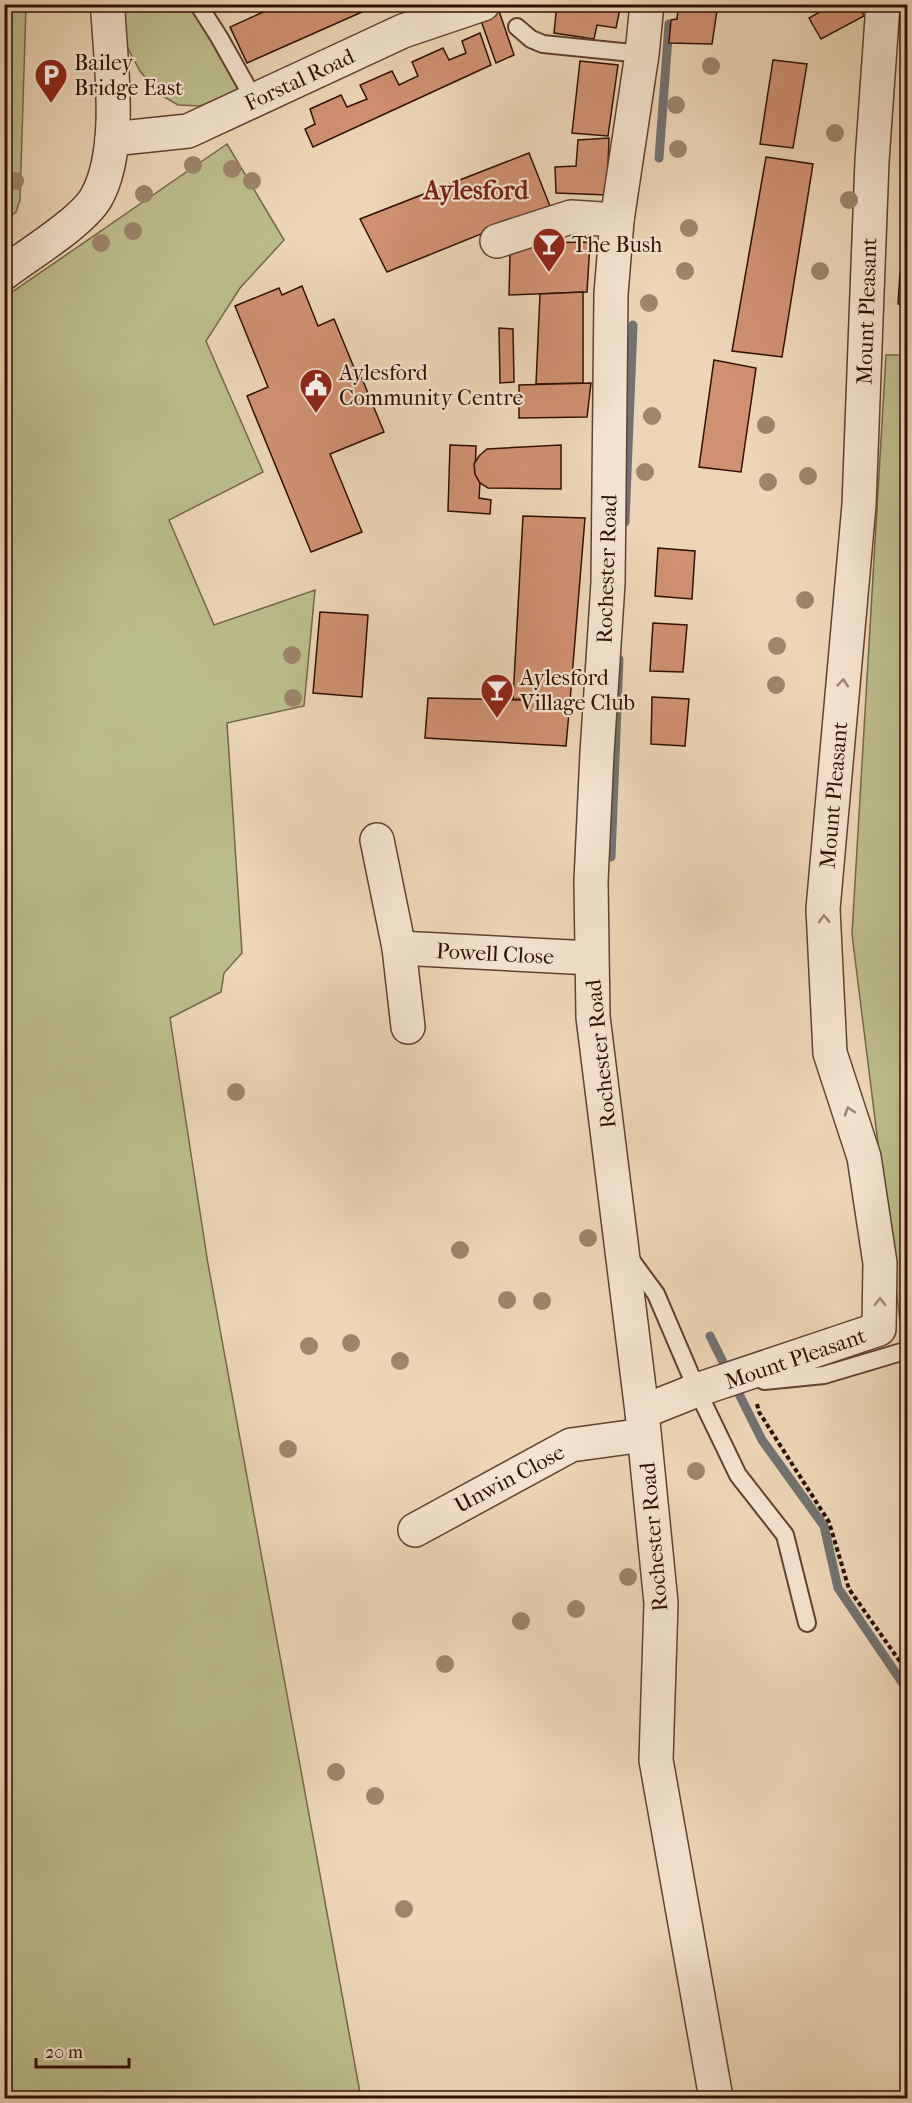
<svg xmlns="http://www.w3.org/2000/svg" width="912" height="2103" font-family="'IM FELL French Canon',serif">
<style>
.green{fill:#bcbd8c;stroke:#766648;stroke-width:1.5}
.lines{fill:none;stroke-linecap:round;stroke-linejoin:round}
.stream{stroke:#727371;stroke-width:9}
.building{fill:#d09172;stroke:#310f03;stroke-width:1.5}
.service-casing{stroke:#604130;stroke-width:20}
.minor-casing{stroke:#604130;stroke-width:36}
.tertiary-casing{stroke:#604130;stroke-width:36}
.path{stroke:#310f03;stroke-width:4;stroke-dasharray:4.5 3;stroke-linecap:butt}
.service{stroke:#f3e4d0;stroke-width:16}
.minor{stroke:#f3e4d0;stroke-width:33}
.tertiary{stroke:#f3e4d0;stroke-width:33}
.tree{fill:#9c856b}
.oneway{stroke:#9c8474}
.labels{text-anchor:middle;stroke-width:4.5;stroke-linejoin:round;paint-order:stroke}
.poi-label{font-size:22px;fill:#310f03;stroke:#f3e4d0;text-anchor:start}
.street-label{font-size:22px;fill:#310f03;stroke:#f3e4d0}
.quarter-label{font-size:26px;font-weight:bold;fill:#7a1f14;stroke:#f3e4d0}
</style>
<rect width="100%" height="100%" fill="#ecd6b7"/>
<filter id="stains"><feTurbulence type="fractalNoise" baseFrequency=".00333" numOctaves="4"/><feColorMatrix values="0 0 0 0 .2 0 0 0 0 .09 0 0 0 0 .02 0 0 0 .5 -.17"/></filter>
<radialGradient id="worn" r=".72"><stop offset=".6" stop-color="#630" stop-opacity="0"/><stop offset="1" stop-color="#630" stop-opacity=".3"/></radialGradient>
<g class="green">
<polygon points="5,4 26,5 20,200 16,212 5,220"/>
<polygon points="123,5 198,5 247,87 200,106 178,105 159,94 140,71 123,39"/>
<polygon points="227,144 284,240 240,288 206,341 263,472 169,520 214,625 315,590 304,706 227,723 242,953 224,973 221,992 170,1018 208,1264 361,2098 5,2098 5,297"/>
<polygon points="886,355 908,355 908,1326 901,1329 852,934"/>
</g>
<g class="lines">
<g class="stream">
<polyline points="659,158 669,24"/>
<polyline points="625,522 633,325"/>
<polyline points="611,857 619,659"/>
<polyline points="710,1336 762,1440 824,1526 838,1588 908,1691"/>
</g>
</g>
<g class="building">
<polygon points="281,4 380,4 247,63 230,27"/>
<polygon points="557,4 621,4 616,28 597,25 594,39 554,33"/>
<polygon points="670,4 718,4 712,44 669,43 671,20 677,19 678,9 670,7"/>
<polygon points="820,4 834,4 823,10"/>
<polygon points="834,4 858,4 864,16 821,39 809,18"/>
<polygon points="499,11 514,55 496,63 480,18"/>
<polygon points="480,33 491,65 313,147 305,129 315,124 310,109 341,95 347,107 367,99 360,85 392,71 399,85 418,76 412,62 443,48 449,60 466,53 462,41"/>
<polygon points="906,33 908,69 904,69"/>
<polygon points="773,60 807,64 793,148 760,144"/>
<polygon points="580,61 618,65 608,136 572,133"/>
<polygon points="609,138 607,195 556,193 555,167 576,166 578,140"/>
<polygon points="529,153 550,206 387,272 360,219"/>
<polygon points="766,157 813,164 782,357 732,351"/>
<polygon points="590,242 587,292 509,295 510,254 533,243"/>
<polygon points="900,273 908,274 908,306 898,304"/>
<polygon points="302,286 318,326 334,319 355,370 358,369 384,432 330,454 362,532 311,552 247,396 268,387 235,306 279,288 282,295"/>
<polygon points="583,292 583,383 536,384 540,294"/>
<polygon points="499,328 513,329 514,382 500,383"/>
<polygon points="714,360 756,368 741,472 699,467"/>
<polygon points="591,383 587,417 519,418 519,385"/>
<polygon points="450,445 476,446 475,474 480,483 479,498 491,500 490,514 448,511"/>
<polygon points="561,445 561,489 488,488 480,483 475,474 474,464 479,456 487,449"/>
<polygon points="523,516 585,518 570,701 513,699"/>
<polygon points="658,548 695,551 692,599 655,596"/>
<polygon points="320,612 368,615 362,697 313,693"/>
<polygon points="653,623 687,625 683,672 650,671"/>
<polygon points="652,697 689,699 685,746 651,744"/>
<polygon points="428,698 570,701 566,746 425,738"/>
</g>
<g class="lines">
<defs>
<g id="service">
<polyline points="198,4 219,37 255,101"/>
<polyline points="517,27 531,39 543,44 642,54"/>
<polyline points="628,1256 656,1294 697,1390 738,1475 785,1535 807,1623"/>
<polyline points="759,1378 764,1381 824,1375 908,1350"/>
</g>
<g id="minor">
<polyline points="647,4 642,54 617,220 611,294 608,583 597,753 591,881 593,1017 642,1412 661,1603 656,1760 716,2098"/>
<polyline points="112,139 188,131 403,31 483,4"/>
<polyline points="497,241 571,217 617,220"/>
<polyline points="377,840 399,948 591,958"/>
<polyline points="399,948 408,1027"/>
<polyline points="642,1412 697,1390 879,1329 880,1263 864,1157 830,1053 823,909 859,505 872,161 883,4"/>
<polyline points="415,1530 571,1445 644,1435"/>
</g>
<path id="tertiary" d="M 4,273 C 28,255 82,222 96,198 C 123,151 111,66 108,13 L 110,4"/>
</defs>
<use href="#service" class="service-casing"/>
<use href="#minor" class="minor-casing"/>
<use href="#tertiary" class="tertiary-casing"/>
<polyline class="path" points="757,1404 759,1412 829,1522 849,1589 908,1673"/>
<use href="#service" class="service"/>
<use href="#minor" class="minor"/>
<use href="#tertiary" class="tertiary"/>
</g>
<g class="tree">
<circle cx="711" cy="66" r="9"/>
<circle cx="676" cy="105" r="9"/>
<circle cx="835" cy="133" r="9"/>
<circle cx="678" cy="149" r="9"/>
<circle cx="193" cy="165" r="9"/>
<circle cx="232" cy="169" r="9"/>
<circle cx="15" cy="181" r="9"/>
<circle cx="252" cy="181" r="9"/>
<circle cx="144" cy="194" r="9"/>
<circle cx="849" cy="200" r="9"/>
<circle cx="689" cy="228" r="9"/>
<circle cx="133" cy="231" r="9"/>
<circle cx="101" cy="243" r="9"/>
<circle cx="685" cy="271" r="9"/>
<circle cx="820" cy="271" r="9"/>
<circle cx="649" cy="303" r="9"/>
<circle cx="652" cy="416" r="9"/>
<circle cx="766" cy="425" r="9"/>
<circle cx="645" cy="472" r="9"/>
<circle cx="808" cy="476" r="9"/>
<circle cx="768" cy="482" r="9"/>
<circle cx="805" cy="600" r="9"/>
<circle cx="777" cy="646" r="9"/>
<circle cx="292" cy="655" r="9"/>
<circle cx="776" cy="685" r="9"/>
<circle cx="293" cy="698" r="9"/>
<circle cx="236" cy="1092" r="9"/>
<circle cx="588" cy="1238" r="9"/>
<circle cx="460" cy="1250" r="9"/>
<circle cx="507" cy="1300" r="9"/>
<circle cx="542" cy="1301" r="9"/>
<circle cx="351" cy="1343" r="9"/>
<circle cx="309" cy="1346" r="9"/>
<circle cx="400" cy="1361" r="9"/>
<circle cx="288" cy="1449" r="9"/>
<circle cx="696" cy="1471" r="9"/>
<circle cx="628" cy="1577" r="9"/>
<circle cx="576" cy="1609" r="9"/>
<circle cx="521" cy="1621" r="9"/>
<circle cx="445" cy="1664" r="9"/>
<circle cx="336" cy="1772" r="9"/>
<circle cx="375" cy="1796" r="9"/>
<circle cx="404" cy="1909" r="9"/>
</g>
<defs><path id="oneway-chevron" d="M-2-3.5L2.5 0L-2 3.5" fill="none" stroke-width="1.6" stroke-linecap="round" stroke-linejoin="round" transform="scale(1.5)"/></defs>
<g class="oneway">
<use href="#oneway-chevron" transform="translate(843 683) rotate(-85)"/>
<use href="#oneway-chevron" transform="translate(824 919) rotate(-92)"/>
<use href="#oneway-chevron" transform="translate(849 1111) rotate(-108)"/>
<use href="#oneway-chevron" transform="translate(880 1302) rotate(-90)"/>
</g>
<defs>
<symbol id="parking-pin" viewBox="-11 -11 22 30"><path d="M0 17L-7.5 6A9.5 9.5 0 1 1 7.5 6Z" fill="#8f2418" stroke="#f3e4d0"/><path d="M-3.5-5.5H1a3.5 3.5 0 0 1 0 7H-1V5.5H-3.5ZM-1-3.4V-.6H.8a1.4 1.4 0 0 0 0-2.8Z" fill="#fff"/></symbol>
<symbol id="bar-pin" viewBox="-11 -11 22 30"><path d="M0 17L-7.5 6A9.5 9.5 0 1 1 7.5 6Z" fill="#8f2418" stroke="#f3e4d0"/><path d="M-6-5H6L.8 .8V4.5H3.5V6h-7V4.5H-.8V.8Z" fill="#fff"/></symbol>
<symbol id="civic-pin" viewBox="-11 -11 22 30"><path d="M0 17L-7.5 6A9.5 9.5 0 1 1 7.5 6Z" fill="#8f2418" stroke="#f3e4d0"/><path d="M-.6-6.5H3V-4.5H.6V-3L4-1V1h2V6H-6V1h2V-1L-.6-3ZM-1.2 2.5V6h2.4V2.5Z" fill="#fff"/></symbol>
</defs>
<g fill-rule="evenodd">
<use href="#parking-pin" x="32" y="56" width="38" height="52"/>
<use href="#bar-pin" x="530" y="225" width="38" height="52"/>
<use href="#civic-pin" x="297" y="366" width="38" height="52"/>
<use href="#bar-pin" x="478" y="671" width="38" height="52"/>
</g>
<g class="labels">
<g class="poi-label">
<text x="74" y="70">Bailey<tspan x="74" dy="25">Bridge East</tspan></text>
<text x="572" y="252">The Bush</text>
<text x="339" y="380">Aylesford<tspan x="339" dy="25">Community Centre</tspan></text>
<text x="520" y="685">Aylesford<tspan x="520" dy="25">Village Club</tspan></text>
</g>
<g class="street-label">
<text transform="translate(299 79) rotate(-25)" y="8">Forstal Road</text>
<text transform="translate(866 311) rotate(-88)" y="8">Mount Pleasant</text>
<text transform="translate(606 569) rotate(-88)" y="8">Rochester Road</text>
<text transform="translate(833 795) rotate(-85)" y="8">Mount Pleasant</text>
<text transform="translate(495 953) rotate(3)" y="8">Powell Close</text>
<text transform="translate(600 1054) rotate(-96)" y="8">Rochester Road</text>
<text transform="translate(795 1358) rotate(-19)" y="8">Mount Pleasant</text>
<text transform="translate(509 1478) rotate(-28)" y="8">Unwin Close</text>
<text transform="translate(653 1537) rotate(-95)" y="8">Rochester Road</text>
</g>
<g class="quarter-label">
<text x="476" y="199">Aylesford</text>
</g>
</g>
<rect width="912" height="2103" fill="none" stroke="#ecd6b7" stroke-width="24"/>
<rect x="6" y="6" width="900" height="2091" fill="none" stroke="#310f03" stroke-width="3"/>
<rect x="12" y="12" width="888" height="2079" fill="none" stroke="#310f03" stroke-width="1.5"/>
<path d="M36 2058v9h93v-9" fill="none" stroke="#310f03" stroke-width="3"/>
<text x="45" y="2058" font-size="18" fill="#310f03" stroke="#f3e4d0" stroke-width="4.5" paint-order="stroke">20 m</text>
<rect width="100%" height="100%" filter="url(#stains)"/>
<rect width="100%" height="100%" fill="url(#worn)"/>
</svg>
